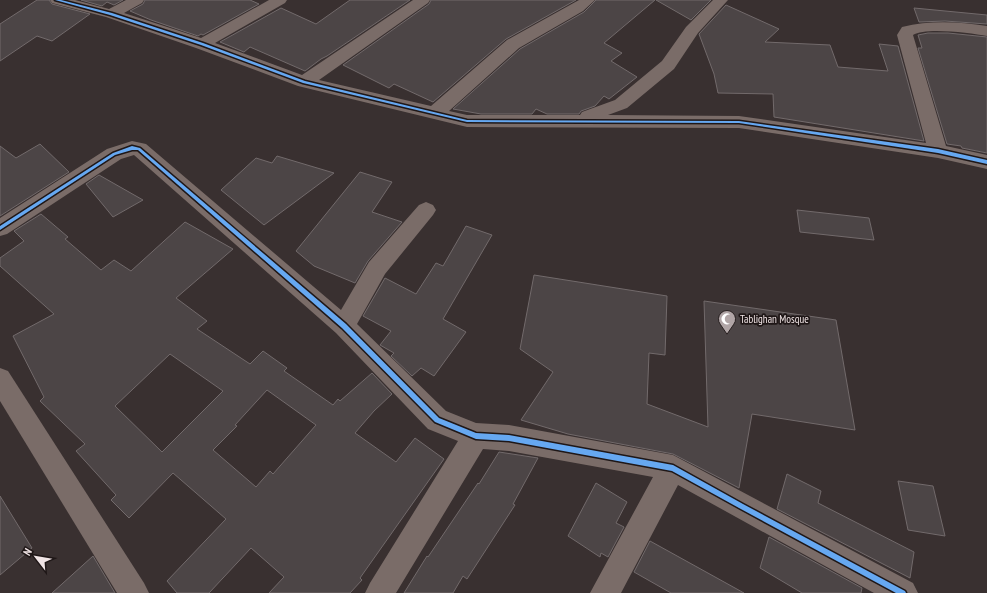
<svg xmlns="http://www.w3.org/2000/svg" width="987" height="593" font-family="'PT Sans Narrow',sans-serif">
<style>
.building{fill:#4c4546;stroke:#726a6b;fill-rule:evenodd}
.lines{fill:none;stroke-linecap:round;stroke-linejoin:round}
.street{fill:#7a6c68;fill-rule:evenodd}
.cycleway-casing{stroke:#1f1717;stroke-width:3}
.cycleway{fill:#66a8f1;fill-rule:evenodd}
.labels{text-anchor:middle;stroke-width:3.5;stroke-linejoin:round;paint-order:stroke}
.poi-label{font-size:11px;fill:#f0e4e5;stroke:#1f1717;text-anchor:start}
</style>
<rect width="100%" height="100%" fill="#393030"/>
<g class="building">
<polygon points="37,0 49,0 52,4 90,14 52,41 37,36 0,61 0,24"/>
<polygon points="81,0 123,0 114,5 107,2 102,6"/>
<polygon points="145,0 250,0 259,4 203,35 201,34 198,36 151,20 130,11 143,4"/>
<polygon points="350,0 410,0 327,56 321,59 305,71 250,47 244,52 220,42 281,8 316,24"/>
<polygon points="431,0 576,0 506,39 433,102 394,84 389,88 343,65 429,4"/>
<polygon points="596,0 655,0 604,43 622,53 611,61 637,77 609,99 604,96 595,106 581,111 579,114 547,114 536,109 532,114 481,114 453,109 520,49 584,12"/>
<polygon points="656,0 711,0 691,20"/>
<polygon points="726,5 779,29 765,42 830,45 838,67 888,71 879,44 898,46 924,141 774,117 773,94 718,93 714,74 699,34"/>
<polygon points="914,8 987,15 987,24 945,21 919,22"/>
<polygon points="928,33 948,33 987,37 987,153 962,148 961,146 947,144 918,48 922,48 918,35"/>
<polygon points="40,144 69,172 0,216 0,146 16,158"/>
<polygon points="277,156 334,173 264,225 221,190 256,158 272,163"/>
<polygon points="360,172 392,182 372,212 402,222 368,261 355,283 314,266 296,251"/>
<polygon points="99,175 143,200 113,217 86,184"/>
<polygon points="797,210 869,218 874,240 800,232"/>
<path d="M 41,214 L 68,237 L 65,239 L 101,270 L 114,260 L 131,271 L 185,222 L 233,249 L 176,298 L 207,321 L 197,329 L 250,364 L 263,351 L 287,368 L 284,371 L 333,405 L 338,399 L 340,401 L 372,373 L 392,394 L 374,411 L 355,433 L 396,462 L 415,438 L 444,459 L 360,578 L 362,580 L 350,593 L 269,593 L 284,577 L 251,548 L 209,593 L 177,593 L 167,581 L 226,519 L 173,473 L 129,518 L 111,500 L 116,495 L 76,451 L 85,444 L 40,401 L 44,397 L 13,336 L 54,314 L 0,266 L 0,258 L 24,241 L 14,231 ZM 170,354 L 223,391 L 162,452 L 115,406 ZM 267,390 L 316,425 L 273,474 L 270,471 L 256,487 L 213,450 L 237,426 L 235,425 Z"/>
<polygon points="466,226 492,235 443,319 466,332 434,376 421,368 412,376 391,356 394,353 380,345 391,331 363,316 385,278 416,294 436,263 443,266"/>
<polygon points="534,275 667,296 665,355 649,353 647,404 708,427 704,301 836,320 855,430 752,414 739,488 673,454 568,434 521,420 553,372 520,349"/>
<polygon points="499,452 538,458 513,504 515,505 467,579 463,576 453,593 404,593 427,556 428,557 478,483 479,484"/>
<polygon points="787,474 821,491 818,503 914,552 910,578 777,509"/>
<polygon points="898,481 933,486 945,536 908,530"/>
<polygon points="596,483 627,502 616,523 624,527 608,557 601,553 600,557 568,536"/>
<polygon points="0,496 32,548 0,575"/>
<polygon points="769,537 862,588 861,593 802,593 760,568"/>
<polygon points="650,541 744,593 671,593 634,572"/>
<polygon points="93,556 115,593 52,593"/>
</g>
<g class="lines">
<g class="street">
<path d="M 50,0 L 75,0 L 109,9 L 126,0 L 144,0 L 142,3 L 124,13 L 201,38 L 269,0 L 287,0 L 285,3 L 215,43 L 302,75 L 413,0 L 430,0 L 428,3 L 319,80 L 431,106 L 507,40 L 579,0 L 595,0 L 583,11 L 519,48 L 449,111 L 467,115 L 580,115 L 582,112 L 615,100 L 662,61 L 686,27 L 713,0 L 728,0 L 698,33 L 674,69 L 627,108 L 608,115 L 739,116 L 926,143 L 897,35 L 902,27 C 931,20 959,22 987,26 L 987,36 C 971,33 925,27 913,35 L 946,146 L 987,155 L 987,169 L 938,158 L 739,128 L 467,127 L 298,86 L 196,48 L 106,17 L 52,3 Z"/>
<polygon points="132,141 146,144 341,310 369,262 419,205 426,202 433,205 436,210 433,215 385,274 357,324 446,411 476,423 509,425 673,455 913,583 918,593 874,593 678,485 621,593 590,593 653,477 509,451 483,449 396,593 365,593 370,583 458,441 428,429 336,333 134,155 121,159 7,234 0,236 0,218 107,149"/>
<polygon points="0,368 8,371 144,583 149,593 117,593 0,401"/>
</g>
<defs>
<g id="cycleway">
<polygon points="55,0 61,0 112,13 203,43 305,81 467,120 739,121 938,149 987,160 987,164 938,153 739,123 467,122 303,83 201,45 110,15"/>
<polygon points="132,146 140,148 346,324 439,418 476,433 509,435 673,465 743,504 905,591 906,593 896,593 739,508 672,471 509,441 476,439 435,422 342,328 138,150 132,150 115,155 0,230 0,226 113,153"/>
</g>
</defs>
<use href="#cycleway" class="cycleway-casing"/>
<use href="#cycleway" class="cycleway"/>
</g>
<defs>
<symbol id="mosque-pin" viewBox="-11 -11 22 30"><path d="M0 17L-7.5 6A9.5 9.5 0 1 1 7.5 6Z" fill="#b0a5a6" stroke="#1f1717"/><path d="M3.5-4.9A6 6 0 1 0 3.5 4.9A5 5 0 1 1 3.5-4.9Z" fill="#fff"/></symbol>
</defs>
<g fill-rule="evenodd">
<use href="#mosque-pin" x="717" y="309" width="20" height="27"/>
</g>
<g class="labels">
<g class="poi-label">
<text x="740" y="323">Tablighan Mosque</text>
</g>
</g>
<g transform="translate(36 557) rotate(301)" stroke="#1f1717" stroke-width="3" paint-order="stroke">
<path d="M0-3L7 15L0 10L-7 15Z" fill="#f0e4e5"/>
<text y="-6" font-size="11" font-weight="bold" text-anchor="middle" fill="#f0e4e5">N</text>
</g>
</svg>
